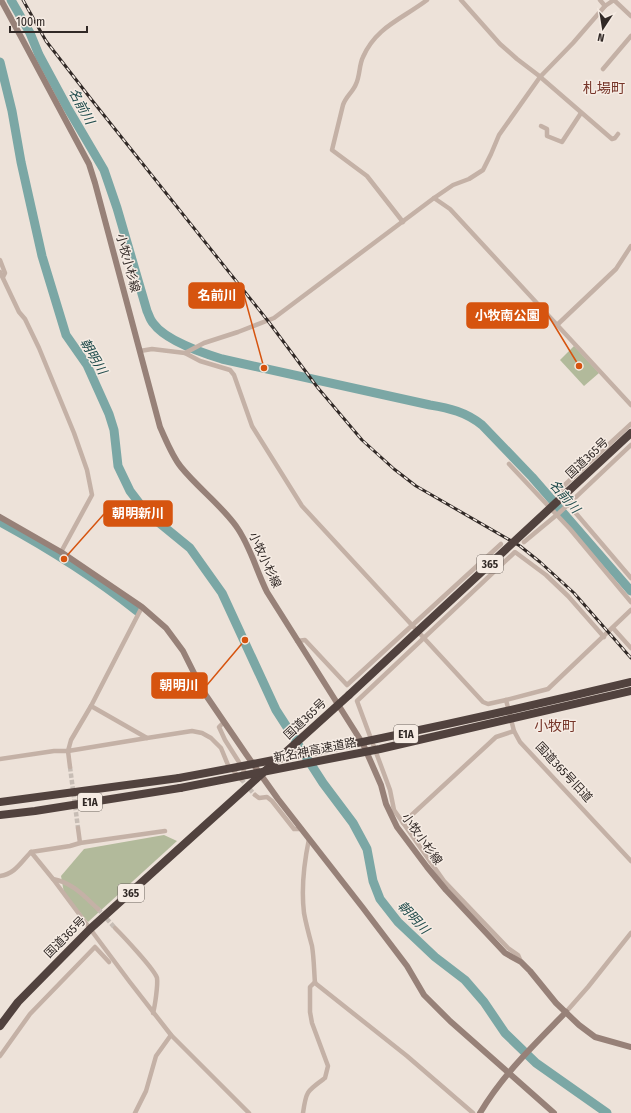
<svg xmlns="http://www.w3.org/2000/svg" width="631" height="1113" font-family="'Fira Sans Condensed','Noto Sans JP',sans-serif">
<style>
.green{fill:#b2ba9b}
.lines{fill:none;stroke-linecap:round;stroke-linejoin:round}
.river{stroke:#7ba7a5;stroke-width:9}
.street-tunnel{stroke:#c7bdb5;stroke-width:4.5;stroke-dasharray:4.5 2;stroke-linecap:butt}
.street{stroke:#c4b1a6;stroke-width:4.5}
.secondary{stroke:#978178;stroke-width:6}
.highway{stroke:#51423e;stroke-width:8}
.rail-casing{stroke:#312926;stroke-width:3}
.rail{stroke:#f6ece4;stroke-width:1.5;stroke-dasharray:4.5;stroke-linecap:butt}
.highway-bridge{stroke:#51423e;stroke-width:8}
.labels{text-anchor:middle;stroke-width:3;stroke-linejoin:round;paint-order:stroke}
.shield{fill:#f6ece4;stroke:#6c645f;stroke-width:1}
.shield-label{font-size:11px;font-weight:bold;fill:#312926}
.street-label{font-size:12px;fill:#312926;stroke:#f6ece4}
.water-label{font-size:13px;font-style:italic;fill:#214d4d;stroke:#f6ece4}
.quarter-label{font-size:14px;fill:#763529;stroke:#f6ece4}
.leader{fill:none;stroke:#d6540f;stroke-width:1.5}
.callout-dot{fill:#d6540f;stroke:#f6ece4;stroke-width:1.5}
.callout{fill:#d6540f;stroke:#d6540f;stroke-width:1.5}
.callout-label{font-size:13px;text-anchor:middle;font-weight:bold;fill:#fff}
</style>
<rect width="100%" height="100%" fill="#ede2d9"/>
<g class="green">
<polygon points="574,346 599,373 584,386 560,360"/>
<polygon points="164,835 177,841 88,922 64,893 61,876 84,849"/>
</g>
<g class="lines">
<g class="river">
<path d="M 11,0 L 30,33 L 39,55 L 67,107 L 104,170 L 117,208 L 147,311 C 149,315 150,320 153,323 C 165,340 202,353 222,359 L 430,405 C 449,408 466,412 482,425 L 532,477 L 631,591"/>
<polyline points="0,62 12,111 21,162 42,256 66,335 87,365 109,414 114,430 118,466 130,491 146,512 190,548 222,593 276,710 323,783 353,823 367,849 373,881 380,899 398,922 435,957 465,980 484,1002 505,1033 536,1063 607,1113"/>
<path d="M 0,522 C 48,548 94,577 137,611"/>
</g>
<g class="street-tunnel">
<polyline points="70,767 78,828"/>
<polyline points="241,779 255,795"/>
<polyline points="98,909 115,928"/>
</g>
<g class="street">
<polyline points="461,0 500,44 517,59 538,75 612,139 615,138 618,134"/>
<polyline points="600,0 605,6"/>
<polyline points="603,69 631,36"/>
<polyline points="541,126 547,129 547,136 562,142 581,113"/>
<polyline points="434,198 450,209 631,405"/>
<path d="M 403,222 L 367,176 L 332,150 L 343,105 C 346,96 353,92 356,84 C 360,76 359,65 363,57 C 376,27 402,19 427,0"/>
<polyline points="0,260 5,273 3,277"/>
<polyline points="0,272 19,312 25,319 39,348 74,433 87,470 92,495 61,552"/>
<polyline points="557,325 616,269 631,246"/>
<polyline points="140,351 152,349 185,353 204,343 238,332 274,318 434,198 453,185 469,179 483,170 491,154 499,135 540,77 573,43 605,6 614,0 631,16"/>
<polyline points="185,353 200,361 230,370 234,375 252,426 302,506 483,702 488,704 506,700"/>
<polyline points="509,464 570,529 631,602"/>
<polyline points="567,504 557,492 631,424"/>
<polyline points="568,504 631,578"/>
<polyline points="524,542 559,513 631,445"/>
<polyline points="631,610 548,689 506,700 514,731 520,742 631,861"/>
<polyline points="613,628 631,648"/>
<polyline points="297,641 305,640 347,685 501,544"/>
<polyline points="91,706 147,738 192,731 202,733 211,738 221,748 228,765 241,779 244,770 225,740 219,727 224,722"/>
<polyline points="0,759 54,751 68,751 147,738"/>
<polyline points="70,767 68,751 71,740 91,706 142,607"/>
<polyline points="255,795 259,798 267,797 272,801 294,829 302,829"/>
<polyline points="403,823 496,737 514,731"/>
<polyline points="78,828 80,843"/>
<path d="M 309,839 C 304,863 301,888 304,913 C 306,924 309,935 312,946 C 314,958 314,971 315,983 L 407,1056 L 473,1113"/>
<polyline points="31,852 53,879 129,981 171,1035 249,1113"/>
<path d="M 0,876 C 15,874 21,862 31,852 L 70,846 L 80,843 L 165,831"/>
<path d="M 53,879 C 73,883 84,896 98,909"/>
<path d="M 115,928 C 123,936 155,970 157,978 C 158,985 155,1006 153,1013"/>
<polyline points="521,962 518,955 508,948 444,881 394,810 390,790 357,701 515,552 546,575 568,596 604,637"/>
<polyline points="566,1012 588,987 631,933"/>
<polyline points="0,1056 30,1014 95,947 109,962"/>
<polyline points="135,1113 146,1091 156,1056 171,1035"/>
<path d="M 303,1113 C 306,1091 307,1091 325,1078 L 328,1066 L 312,1023 L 310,1012 L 310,987 L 315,982"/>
</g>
<g class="secondary">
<path d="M 1,0 L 20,35 L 89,164 L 95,183 L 160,427 C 166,440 172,456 181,467 C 198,488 220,504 236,526 C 250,545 256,570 267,592 L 363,744 L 381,785 L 386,804 L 397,827 L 427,867 L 446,890 L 505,953 L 521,962 L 530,971 L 556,1003 L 579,1025 L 595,1037 L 631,1047"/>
<polyline points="0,517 61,552 142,607 166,628 183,651 203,691 246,754 278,799 363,908 407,966 424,995 450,1021 554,1113"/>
<path d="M 480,1113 C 503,1074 534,1045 566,1012"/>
</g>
<g class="highway">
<polyline points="0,802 179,778"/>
<polyline points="0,815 35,811 180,788"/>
<polyline points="0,1026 18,1002 90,929 349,695"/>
</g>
<defs>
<polyline id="rail" points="23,0 46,41 91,99 268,321 318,388 362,440 394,469 416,486 520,546 540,562 574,593 631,658"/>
</defs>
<use href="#rail" class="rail-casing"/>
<use href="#rail" class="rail"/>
<g class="highway-bridge">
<polyline points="349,695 631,433"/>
<path d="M 179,778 C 330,750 481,718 631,682"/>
<polyline points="180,788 380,749 631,691"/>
</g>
</g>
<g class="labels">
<g class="shield">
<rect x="477" y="555" width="26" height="18" rx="3"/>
<rect x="394" y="725" width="24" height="18" rx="3"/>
<rect x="78" y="793" width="24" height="18" rx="3"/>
<rect x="118" y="884" width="26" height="18" rx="3"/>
</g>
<g class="shield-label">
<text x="490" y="568">365</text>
<text x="406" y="738">E1A</text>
<text x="90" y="806">E1A</text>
<text x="131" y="897">365</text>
</g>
<g class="street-label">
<text transform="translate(128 263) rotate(75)" y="4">小牧小杉線</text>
<text transform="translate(587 458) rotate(-43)" y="4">国道365号</text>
<text transform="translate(265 560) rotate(65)" y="4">小牧小杉線</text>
<text transform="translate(305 719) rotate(-43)" y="4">国道365号</text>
<text transform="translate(315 750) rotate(-11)" y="4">新名神高速道路</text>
<text transform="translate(564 772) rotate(47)" y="4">国道365号旧道</text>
<text transform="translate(422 839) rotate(54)" y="4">小牧小杉線</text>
<text transform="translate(65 937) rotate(-45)" y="4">国道365号</text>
</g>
<g class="water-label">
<text transform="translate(82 106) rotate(61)" y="5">名前川</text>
<text transform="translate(94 356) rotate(59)" y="5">朝明川</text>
<text transform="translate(565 496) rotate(49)" y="5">名前川</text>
<text transform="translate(414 917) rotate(47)" y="5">朝明川</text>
</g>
<g class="quarter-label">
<text x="604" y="93">札場町</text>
<text x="555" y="731">小牧町</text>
</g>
</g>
<path class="leader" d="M264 368L244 295M579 366L548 315M64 559L104 514M245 640L207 685"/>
<g class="callout-dot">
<circle cx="264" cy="368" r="4"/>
<circle cx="579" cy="366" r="4"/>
<circle cx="64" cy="559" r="4"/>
<circle cx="245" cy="640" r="4"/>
</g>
<g class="callout">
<rect x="189" y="283" width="55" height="25" rx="4"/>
<rect x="467" y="303" width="81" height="25" rx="4"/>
<rect x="104" y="501" width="68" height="25" rx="4"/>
<rect x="152" y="673" width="55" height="25" rx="4"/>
</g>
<g class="callout-label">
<text x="217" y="300">名前川</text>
<text x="507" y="320">小牧南公園</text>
<text x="138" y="518">朝明新川</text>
<text x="179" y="690">朝明川</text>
</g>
<g transform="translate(603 28) rotate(192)" stroke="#f6ece4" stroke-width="3" paint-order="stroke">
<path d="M0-3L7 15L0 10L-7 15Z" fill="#312926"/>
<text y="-6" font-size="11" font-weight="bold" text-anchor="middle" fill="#312926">N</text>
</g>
<path d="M10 26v6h77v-6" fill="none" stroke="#312926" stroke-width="2"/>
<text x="16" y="26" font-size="12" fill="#312926" stroke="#f6ece4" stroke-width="3" paint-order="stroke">100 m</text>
</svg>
